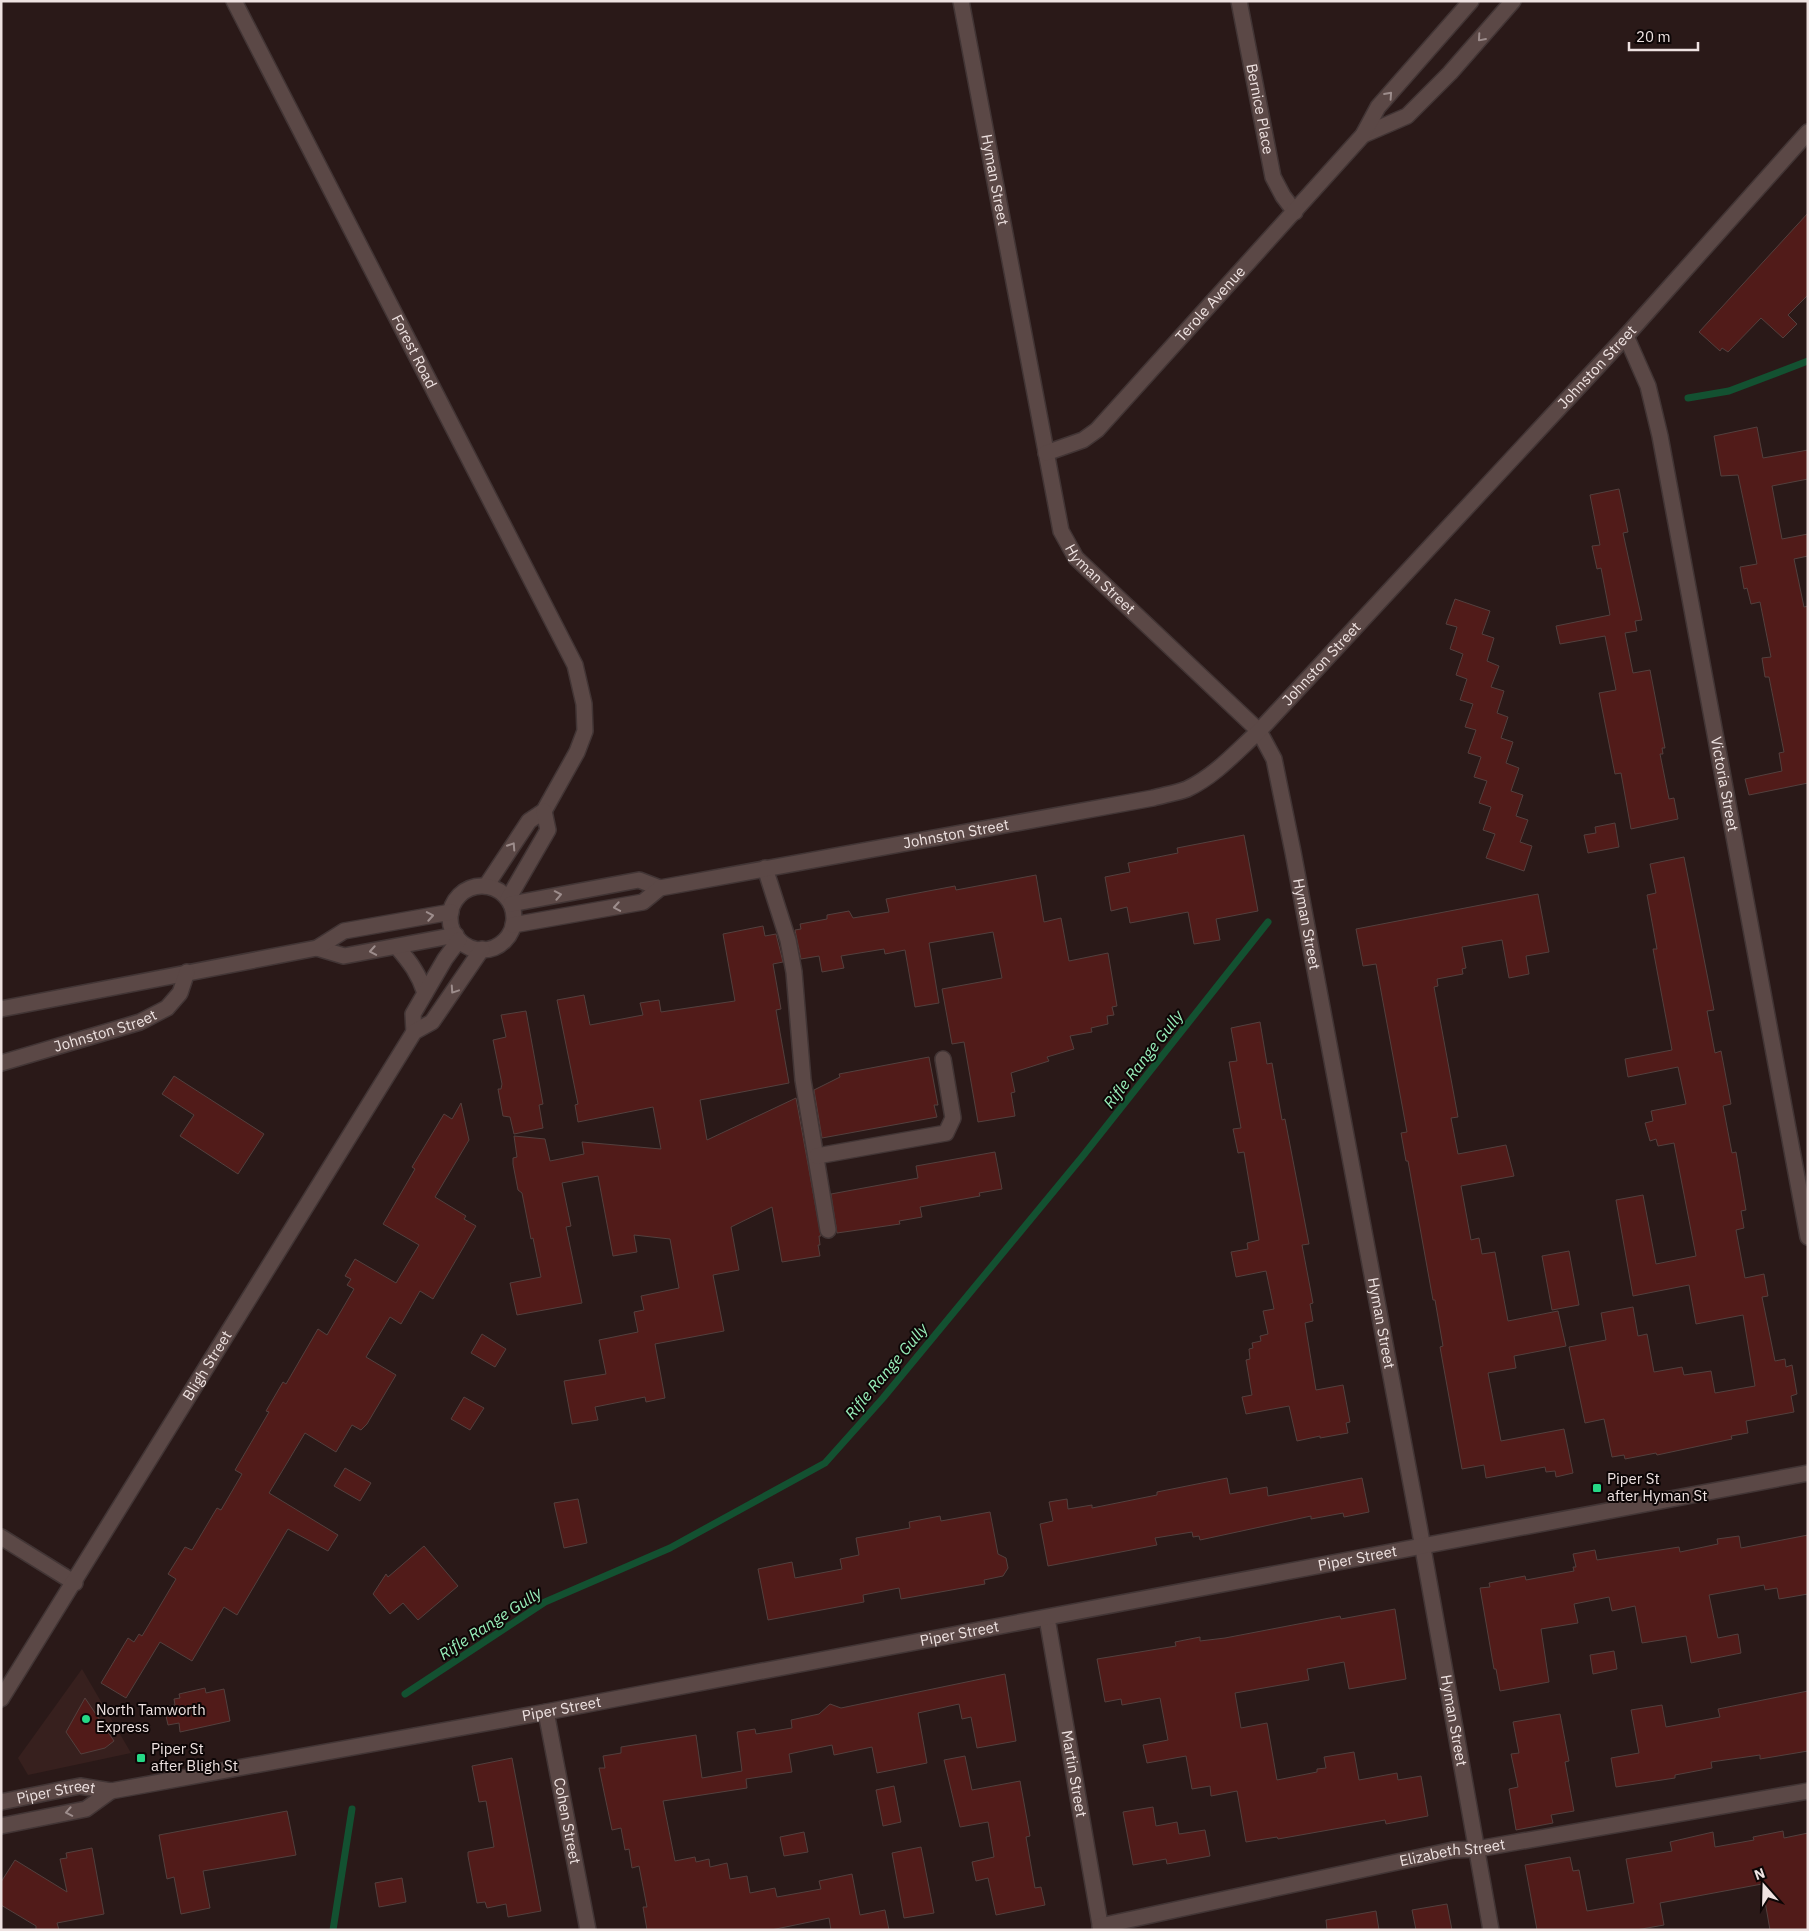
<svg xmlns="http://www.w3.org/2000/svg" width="1809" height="1931" font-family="'IBM Plex Sans',sans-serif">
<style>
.built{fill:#37201e}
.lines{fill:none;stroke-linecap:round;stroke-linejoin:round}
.stream{stroke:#135131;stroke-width:7}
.building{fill:#511b19;stroke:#53403e}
.minor-casing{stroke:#423535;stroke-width:18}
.minor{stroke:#5b4846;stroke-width:15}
.oneway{stroke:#9d8d8c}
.poi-dot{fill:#26d886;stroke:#0d0606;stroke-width:2}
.labels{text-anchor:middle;stroke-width:4;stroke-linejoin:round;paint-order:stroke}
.street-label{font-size:15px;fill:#eee2e1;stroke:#0d0606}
.poi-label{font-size:15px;fill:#eee2e1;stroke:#0d0606;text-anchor:start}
.water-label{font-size:16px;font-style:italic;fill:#98efba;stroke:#0d0606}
</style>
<rect width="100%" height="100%" fill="#2a1918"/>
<polygon class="built" points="82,1669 131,1753 28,1775 18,1758"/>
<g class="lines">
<g class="stream">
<polyline points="1688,398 1729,391 1808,361"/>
<polyline points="405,1694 545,1602 670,1548 825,1463 883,1398 1082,1157 1268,922"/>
<polyline points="333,1930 352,1809"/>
</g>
</g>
<g class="building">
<polygon points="1808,213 1808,295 1788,315 1797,324 1783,338 1761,318 1728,352 1722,348 1720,351 1699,332"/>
<polygon points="1757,427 1763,458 1808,450 1808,479 1772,486 1782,539 1808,534 1808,556 1794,559 1804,607 1808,606 1808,783 1749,795 1745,779 1782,771 1779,753 1784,752 1769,677 1765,677 1762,658 1771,657 1760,602 1751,604 1747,588 1744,589 1740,567 1757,564 1738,475 1721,476 1714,436"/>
<polygon points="1619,489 1628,532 1623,533 1642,620 1635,621 1637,631 1625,633 1633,673 1650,670 1665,748 1662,748 1663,754 1660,754 1669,799 1674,798 1678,819 1631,829 1621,773 1615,774 1599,693 1616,690 1605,636 1560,644 1556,626 1610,615 1601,568 1597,569 1592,546 1600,545 1590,495"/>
<polygon points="1455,599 1490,611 1482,634 1494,638 1487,661 1499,666 1491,687 1504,691 1497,713 1508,717 1501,738 1513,742 1506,763 1519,768 1511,791 1523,795 1516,816 1528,820 1520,842 1532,846 1524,871 1486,858 1495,834 1483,830 1491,807 1479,803 1487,781 1474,777 1481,757 1468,753 1476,730 1465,727 1473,704 1460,700 1467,679 1456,675 1463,654 1450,649 1457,627 1446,624"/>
<polygon points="1615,823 1619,847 1588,853 1584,835 1596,833 1595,827"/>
<polygon points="1244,835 1258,911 1216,919 1220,940 1194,944 1188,912 1130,923 1127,907 1111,911 1105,877 1130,872 1128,863 1178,853 1177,848"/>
<polygon points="1684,857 1714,1010 1707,1011 1715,1053 1721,1051 1731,1104 1723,1106 1732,1153 1736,1152 1746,1210 1741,1211 1744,1228 1736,1230 1745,1278 1764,1274 1768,1296 1762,1297 1775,1361 1785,1359 1786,1367 1792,1365 1797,1394 1791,1396 1794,1412 1746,1421 1748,1433 1731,1436 1732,1439 1657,1455 1656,1453 1625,1459 1624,1455 1612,1457 1604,1419 1585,1423 1569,1347 1606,1340 1601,1313 1633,1307 1638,1336 1647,1334 1654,1372 1682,1367 1684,1375 1711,1371 1715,1393 1755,1386 1743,1315 1696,1324 1689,1285 1633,1296 1616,1200 1643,1195 1656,1264 1696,1256 1674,1143 1658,1146 1656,1139 1650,1141 1645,1123 1653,1121 1651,1111 1686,1104 1678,1067 1628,1077 1625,1059 1672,1050 1653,949 1657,949 1647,895 1656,893 1650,864"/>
<polygon points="1036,875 1044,922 1061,918 1069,961 1108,953 1117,1006 1112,1007 1114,1015 1107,1016 1108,1024 1091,1028 1092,1032 1070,1036 1074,1049 1047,1057 1049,1061 1011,1073 1015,1092 1011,1093 1015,1116 978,1122 964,1042 952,1044 942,989 1002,978 993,932 929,943 939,1003 915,1007 905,950 885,954 884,949 841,956 844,968 822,972 819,956 801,959 795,930 801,929 800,924 827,919 827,915 849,911 853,918 889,912 886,899 955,886 956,890"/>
<polygon points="1538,894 1549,952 1526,956 1529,974 1509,978 1502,940 1462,947 1466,968 1462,969 1463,974 1437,979 1438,986 1434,987 1458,1117 1451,1118 1458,1154 1506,1145 1514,1176 1461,1186 1471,1240 1479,1238 1482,1254 1495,1252 1508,1321 1558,1311 1566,1346 1514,1356 1516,1368 1488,1373 1501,1441 1564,1429 1573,1473 1556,1477 1555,1471 1546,1472 1545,1467 1486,1478 1484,1465 1462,1469 1440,1347 1443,1346 1435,1300 1433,1300 1408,1161 1406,1161 1401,1133 1407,1132 1376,964 1363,966 1356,929"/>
<polygon points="763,926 765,936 776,934 783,962 773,964 781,1009 776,1010 789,1083 700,1100 707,1140 796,1098 821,1236 819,1236 820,1245 818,1245 820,1256 782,1262 772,1207 731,1227 739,1270 713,1275 724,1331 655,1344 665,1398 646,1402 645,1397 595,1407 598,1420 572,1424 564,1381 606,1374 599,1340 638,1332 634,1312 644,1310 641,1296 679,1288 670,1239 634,1235 637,1252 613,1256 598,1176 562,1183 571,1226 566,1227 582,1303 517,1315 510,1283 541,1277 533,1238 531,1239 522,1193 518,1190 513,1164 513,1158 517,1157 514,1136 545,1139 550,1161 584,1154 582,1142 661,1149 653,1107 578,1122 575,1105 578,1104 557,1000 584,995 590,1025 643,1015 640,1003 659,1000 661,1012 735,1001 723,934"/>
<polygon points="526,1011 543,1104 539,1105 543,1128 514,1134 510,1117 503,1116 498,1089 501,1089 502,1084 493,1040 506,1037 501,1015"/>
<polygon points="1260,1022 1267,1064 1272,1063 1282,1120 1285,1119 1309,1244 1302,1245 1313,1303 1310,1304 1313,1321 1305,1323 1316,1390 1343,1385 1350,1422 1346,1423 1348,1433 1320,1438 1320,1436 1297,1441 1289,1406 1246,1414 1242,1397 1252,1395 1246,1360 1250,1359 1249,1349 1253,1348 1252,1343 1261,1341 1260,1336 1268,1334 1263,1311 1274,1309 1266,1271 1236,1277 1231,1252 1248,1249 1247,1243 1259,1240 1244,1152 1238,1153 1233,1129 1241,1128 1229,1062 1237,1061 1231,1028"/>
<polygon points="929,1057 938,1105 934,1105 937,1117 822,1138 814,1090 840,1077 839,1074"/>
<polygon points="174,1076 264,1134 238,1174 180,1136 194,1115 162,1094"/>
<polygon points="461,1103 469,1140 435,1197 466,1216 464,1219 476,1226 433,1299 420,1291 401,1324 390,1317 366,1357 396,1375 367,1424 361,1430 352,1425 336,1452 305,1433 269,1493 338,1535 328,1551 288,1529 237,1615 224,1607 192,1661 160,1642 126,1698 101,1683 128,1638 134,1642 139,1634 142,1636 176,1579 168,1574 185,1547 192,1550 217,1508 221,1510 242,1474 235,1470 269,1412 266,1411 283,1382 286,1384 318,1329 327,1335 354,1289 347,1285 351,1279 345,1276 355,1259 396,1283 419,1245 383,1224 415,1169 412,1167 444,1114 452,1119"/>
<polygon points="995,1152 1002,1189 979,1193 980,1196 920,1207 922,1217 899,1221 900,1224 837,1233 831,1194 918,1178 916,1166"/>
<polygon points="1569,1251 1579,1305 1552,1310 1542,1256"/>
<polygon points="482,1334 506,1349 495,1367 471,1353"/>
<polygon points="464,1397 484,1408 470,1430 451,1419"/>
<polygon points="345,1468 371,1483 360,1501 334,1486"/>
<polygon points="1227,1478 1230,1494 1267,1487 1268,1496 1362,1478 1369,1512 1344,1517 1343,1513 1311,1519 1311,1516 1200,1540 1199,1536 1193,1537 1192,1532 1155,1538 1157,1545 1048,1566 1040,1524 1053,1521 1049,1502 1067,1499 1068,1509 1092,1505 1092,1508 1157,1495 1157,1492"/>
<polygon points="578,1499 587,1543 564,1548 554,1503"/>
<polygon points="990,1512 998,1554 1006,1558 1008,1568 1003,1576 984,1580 985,1584 901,1599 899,1588 863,1595 864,1602 768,1620 758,1569 792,1562 795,1578 842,1569 840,1559 859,1555 856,1538 910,1528 909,1522 940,1516 941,1521"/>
<polygon points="1808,1535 1808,1594 1779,1599 1777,1588 1765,1590 1764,1585 1709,1595 1718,1638 1738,1634 1741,1653 1691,1663 1686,1636 1642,1643 1635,1606 1612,1611 1609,1597 1574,1604 1578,1623 1541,1629 1549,1682 1500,1691 1496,1669 1494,1669 1480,1588 1490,1587 1489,1583 1525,1576 1526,1580 1574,1571 1573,1567 1576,1567 1573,1554 1595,1550 1597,1560 1679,1547 1680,1552 1718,1544 1717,1539 1739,1536 1741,1548"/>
<polygon points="424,1546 458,1586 418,1620 403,1603 390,1614 373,1594 386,1574 388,1577"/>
<polygon points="1395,1609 1406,1679 1349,1689 1344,1662 1307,1669 1309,1680 1235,1693 1241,1728 1267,1723 1277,1780 1317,1772 1317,1769 1326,1768 1324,1757 1354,1752 1359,1780 1397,1773 1398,1780 1421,1776 1428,1816 1386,1824 1385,1820 1278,1839 1277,1837 1246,1842 1237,1791 1211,1796 1210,1786 1192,1789 1186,1756 1147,1763 1143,1745 1168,1740 1160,1698 1122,1705 1121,1699 1105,1702 1097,1659 1176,1646 1175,1642 1200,1637 1200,1641 1225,1638 1340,1616 1341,1619"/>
<polygon points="1614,1651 1617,1669 1593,1674 1590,1655"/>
<polygon points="1005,1674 1016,1741 977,1748 971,1717 962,1719 959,1704 918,1713 927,1763 877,1773 872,1747 834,1755 832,1745 789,1754 792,1772 746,1779 747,1788 663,1801 675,1861 695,1857 696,1862 709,1859 710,1867 727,1863 730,1879 747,1876 750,1893 775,1888 777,1897 821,1889 819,1881 852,1874 860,1915 885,1910 889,1930 831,1930 829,1918 771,1930 647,1930 643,1907 647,1907 639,1866 632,1868 629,1849 625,1850 621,1828 612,1830 599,1768 605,1768 603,1756 621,1753 621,1747 696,1735 702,1778 742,1771 737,1732 755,1729 756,1734 792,1728 791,1720 819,1714 830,1704 841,1708"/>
<polygon points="205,1688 206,1693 224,1689 230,1721 180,1732 179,1723 168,1725 164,1707 175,1705 174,1699 180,1698 179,1694"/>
<polygon points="1808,1691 1808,1751 1760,1759 1760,1755 1711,1762 1712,1768 1675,1775 1675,1778 1616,1787 1611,1758 1639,1753 1631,1710 1662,1705 1666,1727 1720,1717 1718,1709"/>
<polygon points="85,1698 114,1741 105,1748 81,1754 66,1732"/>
<polygon points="1560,1714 1569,1761 1565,1762 1574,1811 1551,1815 1553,1823 1516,1830 1509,1789 1518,1787 1511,1754 1519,1753 1513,1722"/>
<polygon points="965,1756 972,1790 1020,1781 1030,1836 1026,1837 1035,1888 1041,1887 1045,1905 996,1915 988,1878 976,1881 972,1862 994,1857 988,1822 960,1827 944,1760"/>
<polygon points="512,1758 541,1911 508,1917 506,1904 487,1908 485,1902 477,1903 468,1856 468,1852 494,1847 486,1801 479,1802 472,1766"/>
<polygon points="894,1786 901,1822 883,1826 876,1790"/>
<polygon points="1153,1807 1156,1826 1177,1822 1179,1834 1205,1830 1210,1856 1167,1864 1166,1859 1133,1865 1123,1812"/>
<polygon points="287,1811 296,1855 203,1871 210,1908 181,1914 174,1877 167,1879 159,1835"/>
<polygon points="1783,1831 1784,1838 1808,1833 1808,1930 1770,1930 1762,1884 1660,1903 1664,1925 1636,1930 1537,1930 1525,1865 1570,1857 1573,1871 1579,1870 1587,1911 1634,1903 1626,1859 1672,1851 1670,1842 1713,1832 1715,1847 1754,1840 1753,1837"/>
<polygon points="804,1832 808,1852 784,1856 780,1837"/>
<polygon points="921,1847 934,1913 904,1918 892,1853"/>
<polygon points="92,1848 104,1914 57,1923 59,1930 36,1930 36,1926 1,1905 1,1882 15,1860 67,1892 60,1859 67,1858 66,1853"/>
<polygon points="402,1878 406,1902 379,1907 375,1883"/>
<polygon points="1447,1904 1452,1930 1416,1930 1412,1910"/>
<polygon points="1376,1911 1379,1930 1327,1930 1326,1920"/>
</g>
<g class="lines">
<defs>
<g id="minor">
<path id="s1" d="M 234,1 L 575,665 L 584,704 L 585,731 L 577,752 L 544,811 L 529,821 L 486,886"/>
<path id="s2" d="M 961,1 L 1061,531 L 1076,558 L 1259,731 L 1274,759 L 1293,852 L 1419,1526 L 1491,1930"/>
<path id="s3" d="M 1239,1 L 1273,177 L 1283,196 L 1295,212"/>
<polyline points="1363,135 1407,116 1450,73 1513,1"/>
<path id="s4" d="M 1626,336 L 1648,386 L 1660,436 L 1808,1237"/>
<path id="s5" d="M 1046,453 L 1083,440 L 1097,430 L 1363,135 L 1378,107 L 1471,1"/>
<polyline points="765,868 788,940 794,972 803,1080 828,1230"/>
<circle cx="482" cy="918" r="32"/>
<polyline points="508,899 548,830 544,811"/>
<polyline points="511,904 639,880 660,888"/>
<path id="s6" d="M 513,925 L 643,902 L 660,888 L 1153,798 C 1164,795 1176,793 1187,789 C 1215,776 1237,751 1259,731 L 1626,336 L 1808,132"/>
<path d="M 397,947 C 410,962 419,974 425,993"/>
<polyline points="317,948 344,956 456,935"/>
<polyline points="1,1009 317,948 344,931 451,912"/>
<polyline points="414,1032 413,1014 445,959 459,940"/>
<path id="s7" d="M 1,1063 L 140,1022 L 167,1008 L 180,993 L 187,972"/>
<polyline points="817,1156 946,1133 953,1118 943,1059"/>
<polyline points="1,1537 75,1583"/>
<path id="s8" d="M 1047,1618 L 1101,1930"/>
<path id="s9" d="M 1,1699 L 414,1032 L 432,1022 L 482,949"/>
<path id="s10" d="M 546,1712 L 588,1930"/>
<path id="s11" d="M 1,1802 L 80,1786 L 111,1791 L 546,1712 L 1808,1473"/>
<polyline points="1,1826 86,1809 111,1791"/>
<path id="s12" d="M 1100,1926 L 1453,1850 L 1477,1849 L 1808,1791"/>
</g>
</defs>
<use href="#minor" class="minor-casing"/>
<use href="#minor" class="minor"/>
</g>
<defs><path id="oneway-chevron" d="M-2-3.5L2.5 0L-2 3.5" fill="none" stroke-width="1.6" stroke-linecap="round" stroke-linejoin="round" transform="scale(1.25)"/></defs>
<g class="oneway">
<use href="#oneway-chevron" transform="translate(1481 38) rotate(131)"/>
<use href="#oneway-chevron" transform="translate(1389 95) rotate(-48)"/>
<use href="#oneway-chevron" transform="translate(512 846) rotate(-57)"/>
<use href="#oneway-chevron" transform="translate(558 895) rotate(-11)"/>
<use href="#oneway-chevron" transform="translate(617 907) rotate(170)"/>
<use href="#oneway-chevron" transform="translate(430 916) rotate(-10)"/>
<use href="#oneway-chevron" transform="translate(373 951) rotate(170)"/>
<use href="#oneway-chevron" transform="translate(454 990) rotate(124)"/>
<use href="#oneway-chevron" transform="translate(69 1812) rotate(169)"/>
</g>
<g class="poi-dot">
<rect x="1592" y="1483" width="10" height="10" rx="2.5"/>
<circle cx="86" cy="1719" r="5"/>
<rect x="136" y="1753" width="10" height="10" rx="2.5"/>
</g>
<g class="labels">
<g class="street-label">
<text dy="5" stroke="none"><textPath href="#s3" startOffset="110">Bernice Place</textPath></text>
<text dy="5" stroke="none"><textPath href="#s2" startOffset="182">Hyman Street</textPath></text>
<text dy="5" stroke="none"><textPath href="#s5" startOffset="226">Terole Avenue</textPath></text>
<text dy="5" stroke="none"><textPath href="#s1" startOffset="394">Forest Road</textPath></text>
<text dy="5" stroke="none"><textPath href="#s6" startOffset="1280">Johnston Street</textPath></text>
<text dy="5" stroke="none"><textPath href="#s2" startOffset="602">Hyman Street</textPath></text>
<text dy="5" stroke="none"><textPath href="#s6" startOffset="875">Johnston Street</textPath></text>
<text dy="5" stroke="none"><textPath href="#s4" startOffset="460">Victoria Street</textPath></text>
<text dy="5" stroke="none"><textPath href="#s6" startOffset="455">Johnston Street</textPath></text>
<text dy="5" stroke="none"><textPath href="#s2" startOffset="1022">Hyman Street</textPath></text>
<text dy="5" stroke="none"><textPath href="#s7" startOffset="109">Johnston Street</textPath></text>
<text dy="5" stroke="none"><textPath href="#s2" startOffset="1428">Hyman Street</textPath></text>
<text dy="5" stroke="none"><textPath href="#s9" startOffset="392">Bligh Street</textPath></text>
<text dy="5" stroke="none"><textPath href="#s11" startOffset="1380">Piper Street</textPath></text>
<text dy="5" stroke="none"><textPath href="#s11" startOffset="975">Piper Street</textPath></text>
<text dy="5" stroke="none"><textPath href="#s11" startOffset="570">Piper Street</textPath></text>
<text dy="5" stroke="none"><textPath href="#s2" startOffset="1832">Hyman Street</textPath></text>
<text dy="5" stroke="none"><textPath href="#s8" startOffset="158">Martin Street</textPath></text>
<text dy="5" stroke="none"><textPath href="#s11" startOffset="56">Piper Street</textPath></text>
<text dy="5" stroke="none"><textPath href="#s10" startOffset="111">Cohen Street</textPath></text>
<text dy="5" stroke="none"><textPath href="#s12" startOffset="360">Elizabeth Street</textPath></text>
</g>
<g class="poi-label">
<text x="1607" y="1484">Piper St<tspan x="1607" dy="17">after Hyman St</tspan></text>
<text x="96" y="1715">North Tamworth<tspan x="96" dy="17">Express</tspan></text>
<text x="151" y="1754">Piper St<tspan x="151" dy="17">after Bligh St</tspan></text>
</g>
<g class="water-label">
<text transform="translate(1143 1059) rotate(-52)" y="6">Rifle Range Gully</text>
<text transform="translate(886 1371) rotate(-50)" y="6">Rifle Range Gully</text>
<text transform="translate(490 1623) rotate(-33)" y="6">Rifle Range Gully</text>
</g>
</g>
<rect width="1809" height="1931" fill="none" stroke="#eee2e1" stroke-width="5"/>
<g transform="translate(1764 1886) rotate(340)" stroke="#0d0606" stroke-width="4" paint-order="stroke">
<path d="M0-4L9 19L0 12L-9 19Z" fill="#eee2e1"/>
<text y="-8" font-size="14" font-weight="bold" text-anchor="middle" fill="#eee2e1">N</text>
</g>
<path d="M1629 42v8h69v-8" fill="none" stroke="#eee2e1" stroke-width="2.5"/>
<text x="1636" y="42" font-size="15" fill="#eee2e1" stroke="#0d0606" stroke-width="4" paint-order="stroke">20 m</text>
</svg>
